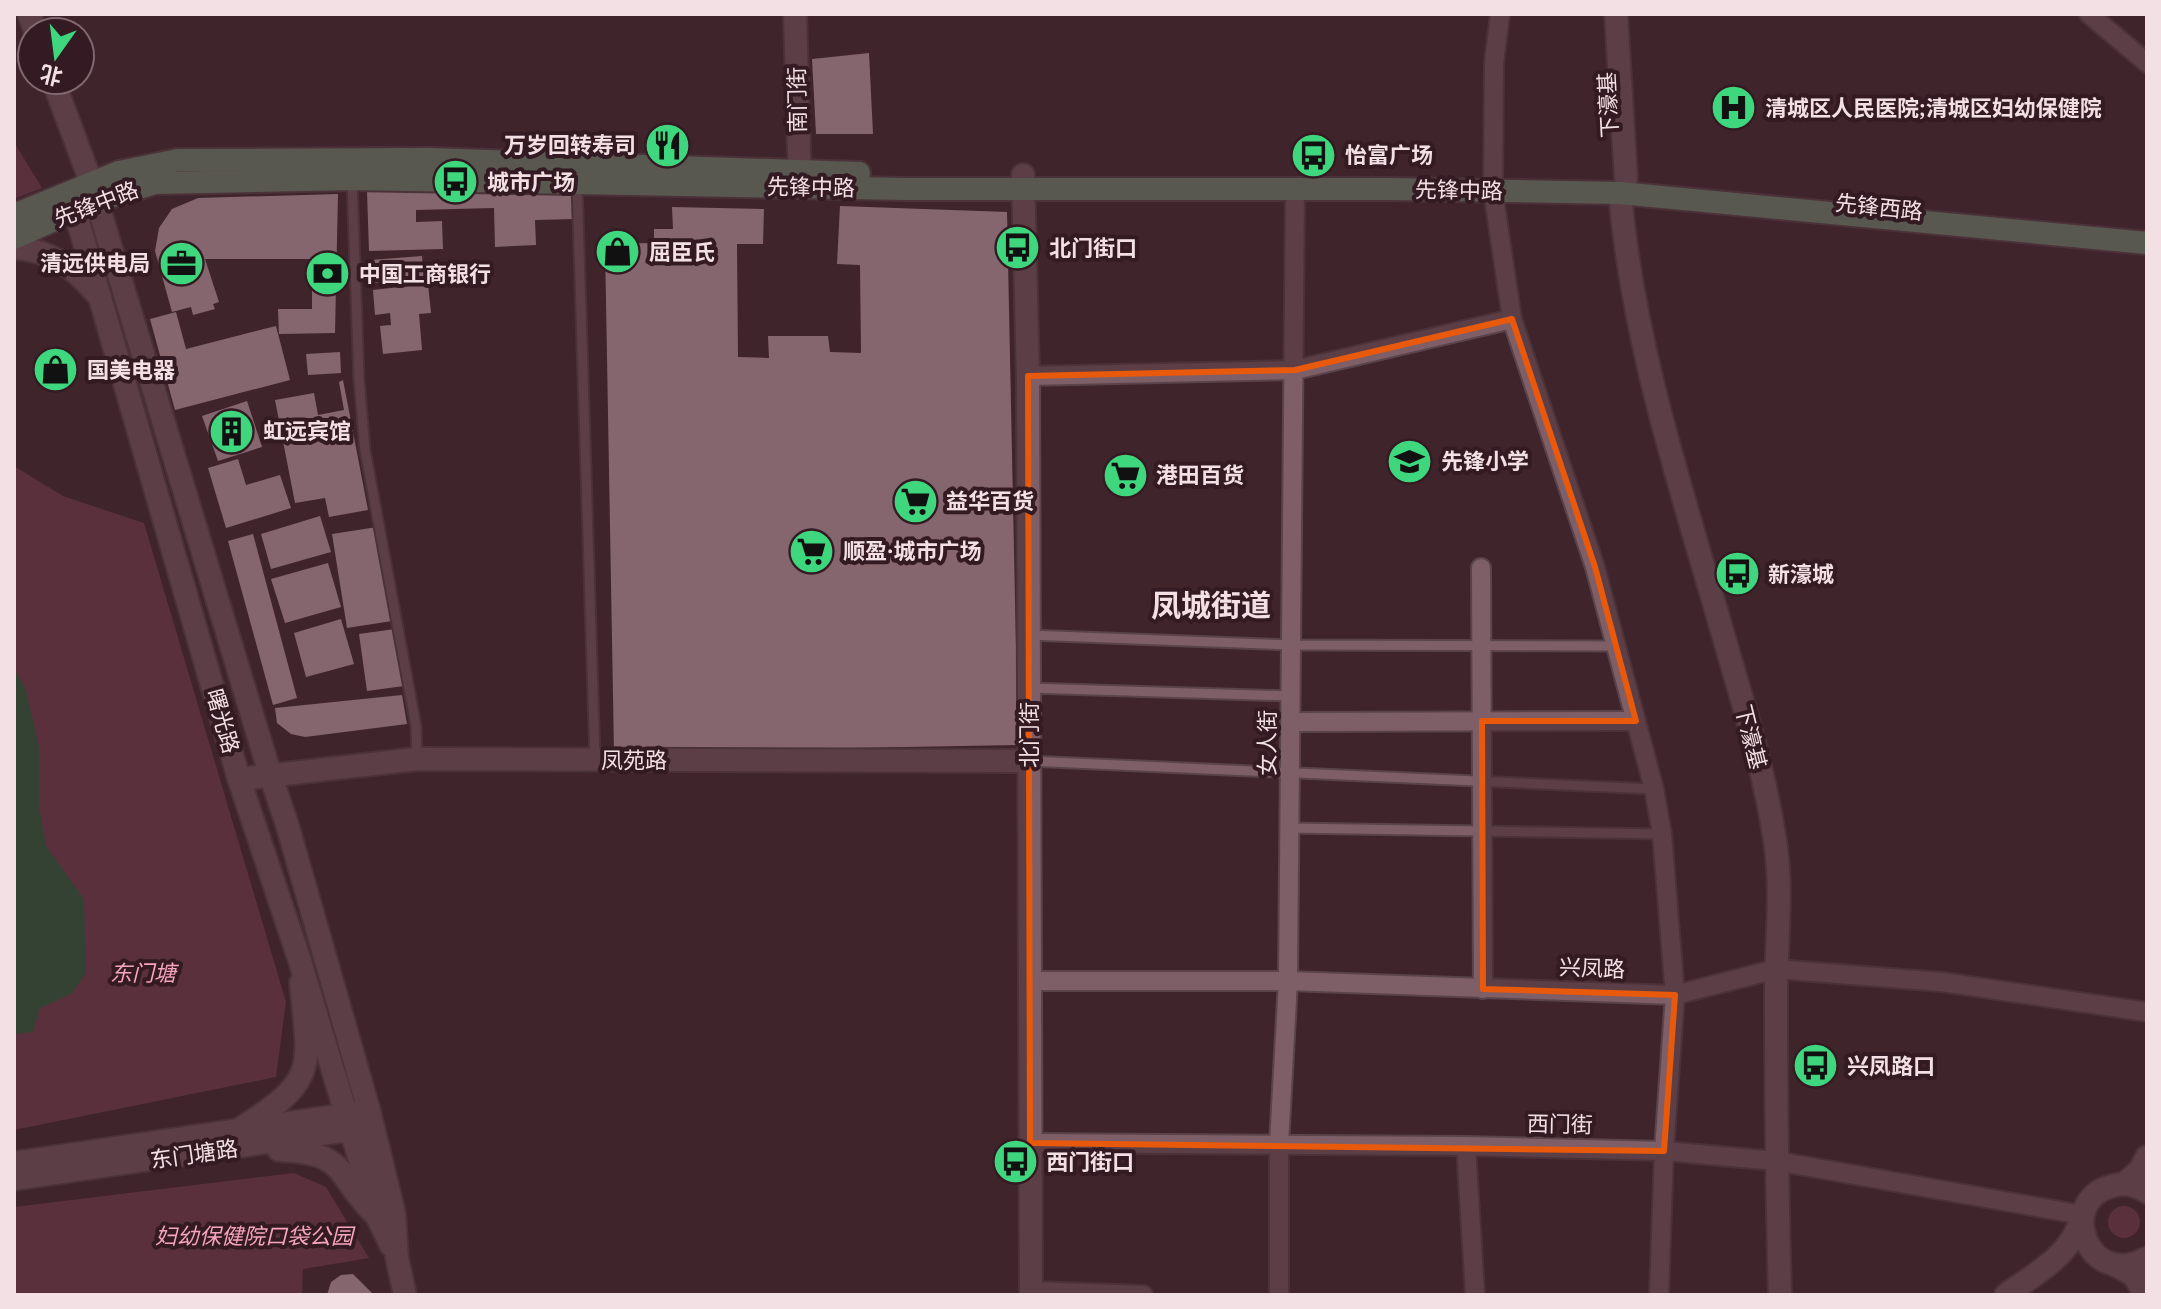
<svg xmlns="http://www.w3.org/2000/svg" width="2161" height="1309" font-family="'Noto Serif','Noto Sans SC',serif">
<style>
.green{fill:#793e50}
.water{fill:#26673e}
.building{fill:#d9b6bf}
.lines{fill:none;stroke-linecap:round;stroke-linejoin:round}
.service-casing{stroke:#5a434a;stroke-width:13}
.minor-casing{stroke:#5a434a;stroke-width:22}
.tertiary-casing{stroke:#5a434a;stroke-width:26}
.secondary-casing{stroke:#5a434a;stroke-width:26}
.primary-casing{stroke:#5a434a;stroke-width:26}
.service{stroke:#7e5f67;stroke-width:9}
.minor{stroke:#7e5f67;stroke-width:18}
.tertiary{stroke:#7e5f67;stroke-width:22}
.secondary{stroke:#7e5f67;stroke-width:22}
.primary{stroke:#78977c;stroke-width:22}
.marked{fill:none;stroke:#e8590c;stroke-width:6;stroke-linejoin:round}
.labels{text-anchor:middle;stroke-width:8;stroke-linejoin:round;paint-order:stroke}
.street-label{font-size:22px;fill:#f2e0e4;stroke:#341a22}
.poi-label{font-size:22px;font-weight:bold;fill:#f2e0e4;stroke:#341a22;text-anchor:start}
.park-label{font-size:22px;font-style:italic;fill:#f5a4bb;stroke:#341a22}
.district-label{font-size:30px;font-weight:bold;fill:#f2e0e4;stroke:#341a22}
</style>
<rect width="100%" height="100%" fill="#3f242c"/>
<g class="green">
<polygon points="14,142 42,188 14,199"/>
<polygon points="14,466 63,496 144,523 286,1002 276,1077 14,1130"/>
<polygon points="294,1173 326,1187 369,1258 303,1269 302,1295 14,1295 14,1207"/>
<circle cx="2124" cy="1222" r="16"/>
</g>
<polygon class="water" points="14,669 25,687 39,746 39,807 46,846 84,899 86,973 71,994 40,1008 33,1032 14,1034"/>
<g class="building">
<polygon points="869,53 873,134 816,134 812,59"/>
<polygon points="574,185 575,219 535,220 536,245 495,247 494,208 416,210 416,222 442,221 443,249 369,251 367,192"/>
<polygon points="338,194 335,333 279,334 278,309 312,309 312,259 205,259 219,302 213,304 215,309 193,315 191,307 172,312 155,251 159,228 172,209 198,198"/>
<polygon points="840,206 1007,212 1018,745 614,752 605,244 654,243 654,229 673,229 672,207 764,209 763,244 737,244 738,357 769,358 768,336 828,336 830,352 861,353 860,265 837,264"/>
<polygon points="422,256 424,280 372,283 371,260"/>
<polygon points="428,284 431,313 419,314 422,350 383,354 380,326 391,325 390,313 375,315 373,290"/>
<polygon points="176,312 186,349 276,326 290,380 175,410 150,319"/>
<polygon points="340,352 341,373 308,375 306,354"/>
<polygon points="343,380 368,510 329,517 325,498 295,503 275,400 314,393 318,415 344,410 339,382"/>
<polygon points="247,401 262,447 218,461 202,416"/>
<polygon points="238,459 246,485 280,475 291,508 226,528 208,468"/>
<polygon points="320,516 331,552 271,569 261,534"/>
<polygon points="377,527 392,621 347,628 332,534"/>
<polygon points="253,534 297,698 273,705 228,541"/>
<polygon points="328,563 341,607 285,623 271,579"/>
<polygon points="341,619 354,664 306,677 294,633"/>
<polygon points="395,629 404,686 367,691 359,634"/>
<polygon points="402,695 407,724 305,737 291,734 277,723 275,708"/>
<polygon points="353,1274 374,1295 327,1295 331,1282 341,1275"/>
</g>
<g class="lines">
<defs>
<g id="service">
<polyline points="352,180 359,380 365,450 416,726 417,759"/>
<polyline points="577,184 595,760"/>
<polyline points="1028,635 1292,645 1616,646"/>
<polyline points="1029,688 1291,696"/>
<polyline points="1029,761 1654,789"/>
<polyline points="1290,828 1662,834"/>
</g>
<g id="minor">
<polyline points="1500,14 1494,62 1493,191 1512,319 1595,567 1654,789 1662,834 1675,995 1664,1151 1659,1295"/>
<polyline points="2089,14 2147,63"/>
<polyline points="1028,376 1295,370 1512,319"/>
<polyline points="1481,568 1483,989"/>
<polyline points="1291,722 1636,721"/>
<polyline points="1030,981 1288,981 1675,995 1776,969 1942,982 2147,1012"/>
<polyline points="1030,1143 1466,1146 1664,1151 1776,1161 2083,1215"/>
<polyline points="1466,1146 1475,1295"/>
<polyline points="1031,1291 1143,1295"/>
<polyline points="1279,1295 1279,1144 1288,981 1295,191"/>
</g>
<g id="tertiary">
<polyline points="795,14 800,186"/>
<polyline points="1023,175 1028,376 1031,1295"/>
<path d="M 1620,193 C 1633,346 1683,494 1725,641 C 1744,707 1765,773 1775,841 C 1783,891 1776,942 1776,992 C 1776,1093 1777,1194 1780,1295"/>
<polyline points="239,779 417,759 1029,761"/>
<path d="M 243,1127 C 319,1079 309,1067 301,983"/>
<path d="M 279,1150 C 351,1153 334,1176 377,1216"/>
<polyline points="14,1163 364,1112"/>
<polyline points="14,1179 369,1127"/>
</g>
<g id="secondary">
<polyline points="29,14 36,32"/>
<polyline points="1616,14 1626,178"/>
<polyline points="53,80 91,182 270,774 287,824 369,1111 394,1213 397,1258 405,1295"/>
<polyline points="83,197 75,211 239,779 299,958 377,1216 391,1245"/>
<path d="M 14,248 C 50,250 74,267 97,294"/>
<polyline points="2124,1184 2140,1170 2147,1157"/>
<path d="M 2147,1192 C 2136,1185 2125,1182 2112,1186 C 2055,1201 2088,1291 2147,1258"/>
<polyline points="2115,1265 2134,1275 2145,1295"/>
<path d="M 2006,1295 C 2036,1273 2070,1256 2081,1220"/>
</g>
<g id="primary">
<polyline points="14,215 119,172 178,160 429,159 859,173"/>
<polyline points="14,238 97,201 155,183 352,179 905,189 1389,189 1620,193 2147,243"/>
</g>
</defs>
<use href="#service" class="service-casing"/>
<use href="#minor" class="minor-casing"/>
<use href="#tertiary" class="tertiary-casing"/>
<use href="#secondary" class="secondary-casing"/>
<use href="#primary" class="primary-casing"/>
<use href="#service" class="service"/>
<use href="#minor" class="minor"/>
<use href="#tertiary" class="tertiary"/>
<use href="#secondary" class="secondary"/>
<use href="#primary" class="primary"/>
</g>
<path d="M0 0H2161V1309H0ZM 1512,319 L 1595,567 L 1636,721 L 1482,721 L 1483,989 L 1675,995 L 1664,1151 L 1030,1143 L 1028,376 L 1295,370 Z" fill="#3f242c" fill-opacity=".55" fill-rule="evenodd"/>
<path class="marked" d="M 1512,319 L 1595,567 L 1636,721 L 1482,721 L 1483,989 L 1675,995 L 1664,1151 L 1030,1143 L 1028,376 L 1295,370 Z"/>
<defs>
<symbol id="hospital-disc" viewBox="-11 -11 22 22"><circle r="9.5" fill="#3ed77d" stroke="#341a22"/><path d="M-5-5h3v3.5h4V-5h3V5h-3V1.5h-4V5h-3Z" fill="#111"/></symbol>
<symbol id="restaurant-disc" viewBox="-11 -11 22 22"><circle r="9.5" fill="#3ed77d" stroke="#341a22"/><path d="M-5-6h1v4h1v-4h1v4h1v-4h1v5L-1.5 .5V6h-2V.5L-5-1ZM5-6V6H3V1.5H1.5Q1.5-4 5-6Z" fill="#111"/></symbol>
<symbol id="bus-disc" viewBox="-11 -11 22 22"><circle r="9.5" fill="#3ed77d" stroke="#341a22"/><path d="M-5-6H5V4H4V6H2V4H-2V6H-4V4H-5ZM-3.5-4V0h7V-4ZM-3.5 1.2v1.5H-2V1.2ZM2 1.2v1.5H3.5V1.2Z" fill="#111"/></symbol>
<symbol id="shop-disc" viewBox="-11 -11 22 22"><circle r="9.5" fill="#3ed77d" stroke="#341a22"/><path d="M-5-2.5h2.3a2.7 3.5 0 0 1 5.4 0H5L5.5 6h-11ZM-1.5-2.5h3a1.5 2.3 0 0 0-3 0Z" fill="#111"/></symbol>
<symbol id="office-disc" viewBox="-11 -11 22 22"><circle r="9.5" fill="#3ed77d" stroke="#341a22"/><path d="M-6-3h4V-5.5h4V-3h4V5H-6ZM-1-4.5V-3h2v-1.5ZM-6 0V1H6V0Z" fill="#111"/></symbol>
<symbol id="bank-disc" viewBox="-11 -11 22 22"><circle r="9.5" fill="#3ed77d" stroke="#341a22"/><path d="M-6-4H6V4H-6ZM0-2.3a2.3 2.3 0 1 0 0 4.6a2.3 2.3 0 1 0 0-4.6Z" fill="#111"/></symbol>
<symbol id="building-disc" viewBox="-11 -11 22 22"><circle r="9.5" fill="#3ed77d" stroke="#341a22"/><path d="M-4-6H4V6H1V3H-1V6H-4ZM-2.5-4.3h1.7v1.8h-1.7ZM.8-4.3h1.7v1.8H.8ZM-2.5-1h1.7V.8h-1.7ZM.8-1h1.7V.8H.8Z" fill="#111"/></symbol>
<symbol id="school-disc" viewBox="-11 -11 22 22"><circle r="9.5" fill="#3ed77d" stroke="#341a22"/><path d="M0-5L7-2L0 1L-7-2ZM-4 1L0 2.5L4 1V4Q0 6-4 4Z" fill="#111"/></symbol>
<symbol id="supermarket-disc" viewBox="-11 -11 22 22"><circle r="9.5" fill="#3ed77d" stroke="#341a22"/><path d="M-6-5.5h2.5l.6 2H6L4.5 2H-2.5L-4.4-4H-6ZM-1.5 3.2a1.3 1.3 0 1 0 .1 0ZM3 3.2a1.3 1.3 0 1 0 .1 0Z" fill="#111"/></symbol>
</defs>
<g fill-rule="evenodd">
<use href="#hospital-disc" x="1708" y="82" width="51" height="51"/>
<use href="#restaurant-disc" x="642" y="120" width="51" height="51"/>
<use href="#bus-disc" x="1288" y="130" width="51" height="51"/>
<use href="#bus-disc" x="430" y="156" width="51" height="51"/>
<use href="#bus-disc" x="992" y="222" width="51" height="51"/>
<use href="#shop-disc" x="592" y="226" width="51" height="51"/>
<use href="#office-disc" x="156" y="238" width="51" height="51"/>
<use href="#bank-disc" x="302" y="248" width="51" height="51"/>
<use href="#shop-disc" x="30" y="344" width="51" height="51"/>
<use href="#building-disc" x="206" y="406" width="51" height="51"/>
<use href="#school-disc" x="1384" y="436" width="51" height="51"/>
<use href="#supermarket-disc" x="1100" y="450" width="51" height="51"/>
<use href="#supermarket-disc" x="890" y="476" width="51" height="51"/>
<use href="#supermarket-disc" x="786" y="526" width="51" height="51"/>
<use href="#bus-disc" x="1712" y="548" width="51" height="51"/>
<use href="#bus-disc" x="1790" y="1040" width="51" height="51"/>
<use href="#bus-disc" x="990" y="1136" width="51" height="51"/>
</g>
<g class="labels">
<g class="street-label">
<text transform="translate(797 100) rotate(-91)" y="8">南门街</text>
<text transform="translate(1608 105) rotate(-93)" y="8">下濠基</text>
<text transform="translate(811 187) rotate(1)" y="8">先锋中路</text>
<text transform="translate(1459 190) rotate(1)" y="8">先锋中路</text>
<text transform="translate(96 204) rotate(-21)" y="8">先锋中路</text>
<text transform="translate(1879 207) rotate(6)" y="8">先锋西路</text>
<text transform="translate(223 721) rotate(74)" y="8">曙光路</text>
<text transform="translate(1029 735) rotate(-90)" y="8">北门街</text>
<text transform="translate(1751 737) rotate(76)" y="8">下濠基</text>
<text transform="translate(1267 743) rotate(-90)" y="8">女人街</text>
<text x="634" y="768">凤苑路</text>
<text transform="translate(1592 968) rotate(2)" y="8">兴凤路</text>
<text transform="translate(1560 1124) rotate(1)" y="8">西门街</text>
<text transform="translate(194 1154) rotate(-8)" y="8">东门塘路</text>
</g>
<g class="poi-label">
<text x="1765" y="116">清城区人民医院;清城区妇幼保健院</text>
<text x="636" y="153" text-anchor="end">万岁回转寿司</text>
<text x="1345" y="163">怡富广场</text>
<text x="487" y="190">城市广场</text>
<text x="1049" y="256">北门街口</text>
<text x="649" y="260">屈臣氏</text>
<text x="150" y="271" text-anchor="end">清远供电局</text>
<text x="359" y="282">中国工商银行</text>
<text x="87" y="378">国美电器</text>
<text x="263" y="439">虹远宾馆</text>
<text x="1441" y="469">先锋小学</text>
<text x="1156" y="483">港田百货</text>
<text x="946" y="509">益华百货</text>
<text x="843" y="559">顺盈·城市广场</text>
<text x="1768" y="582">新濠城</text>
<text x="1847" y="1074">兴凤路口</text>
<text x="1046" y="1170">西门街口</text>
</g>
<g class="park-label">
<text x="143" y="981">东门塘</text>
<text x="254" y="1244">妇幼保健院口袋公园</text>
</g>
<g class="district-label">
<text x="1211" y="616">凤城街道</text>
</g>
</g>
<rect width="2161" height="1309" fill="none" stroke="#f2e0e4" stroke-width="32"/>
<g transform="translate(56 56) rotate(194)"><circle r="38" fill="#341a22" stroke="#806970" stroke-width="2"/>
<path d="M0-6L14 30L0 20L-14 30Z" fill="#3ed77d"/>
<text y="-12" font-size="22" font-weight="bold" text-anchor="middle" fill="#f2e0e4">北</text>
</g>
</svg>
